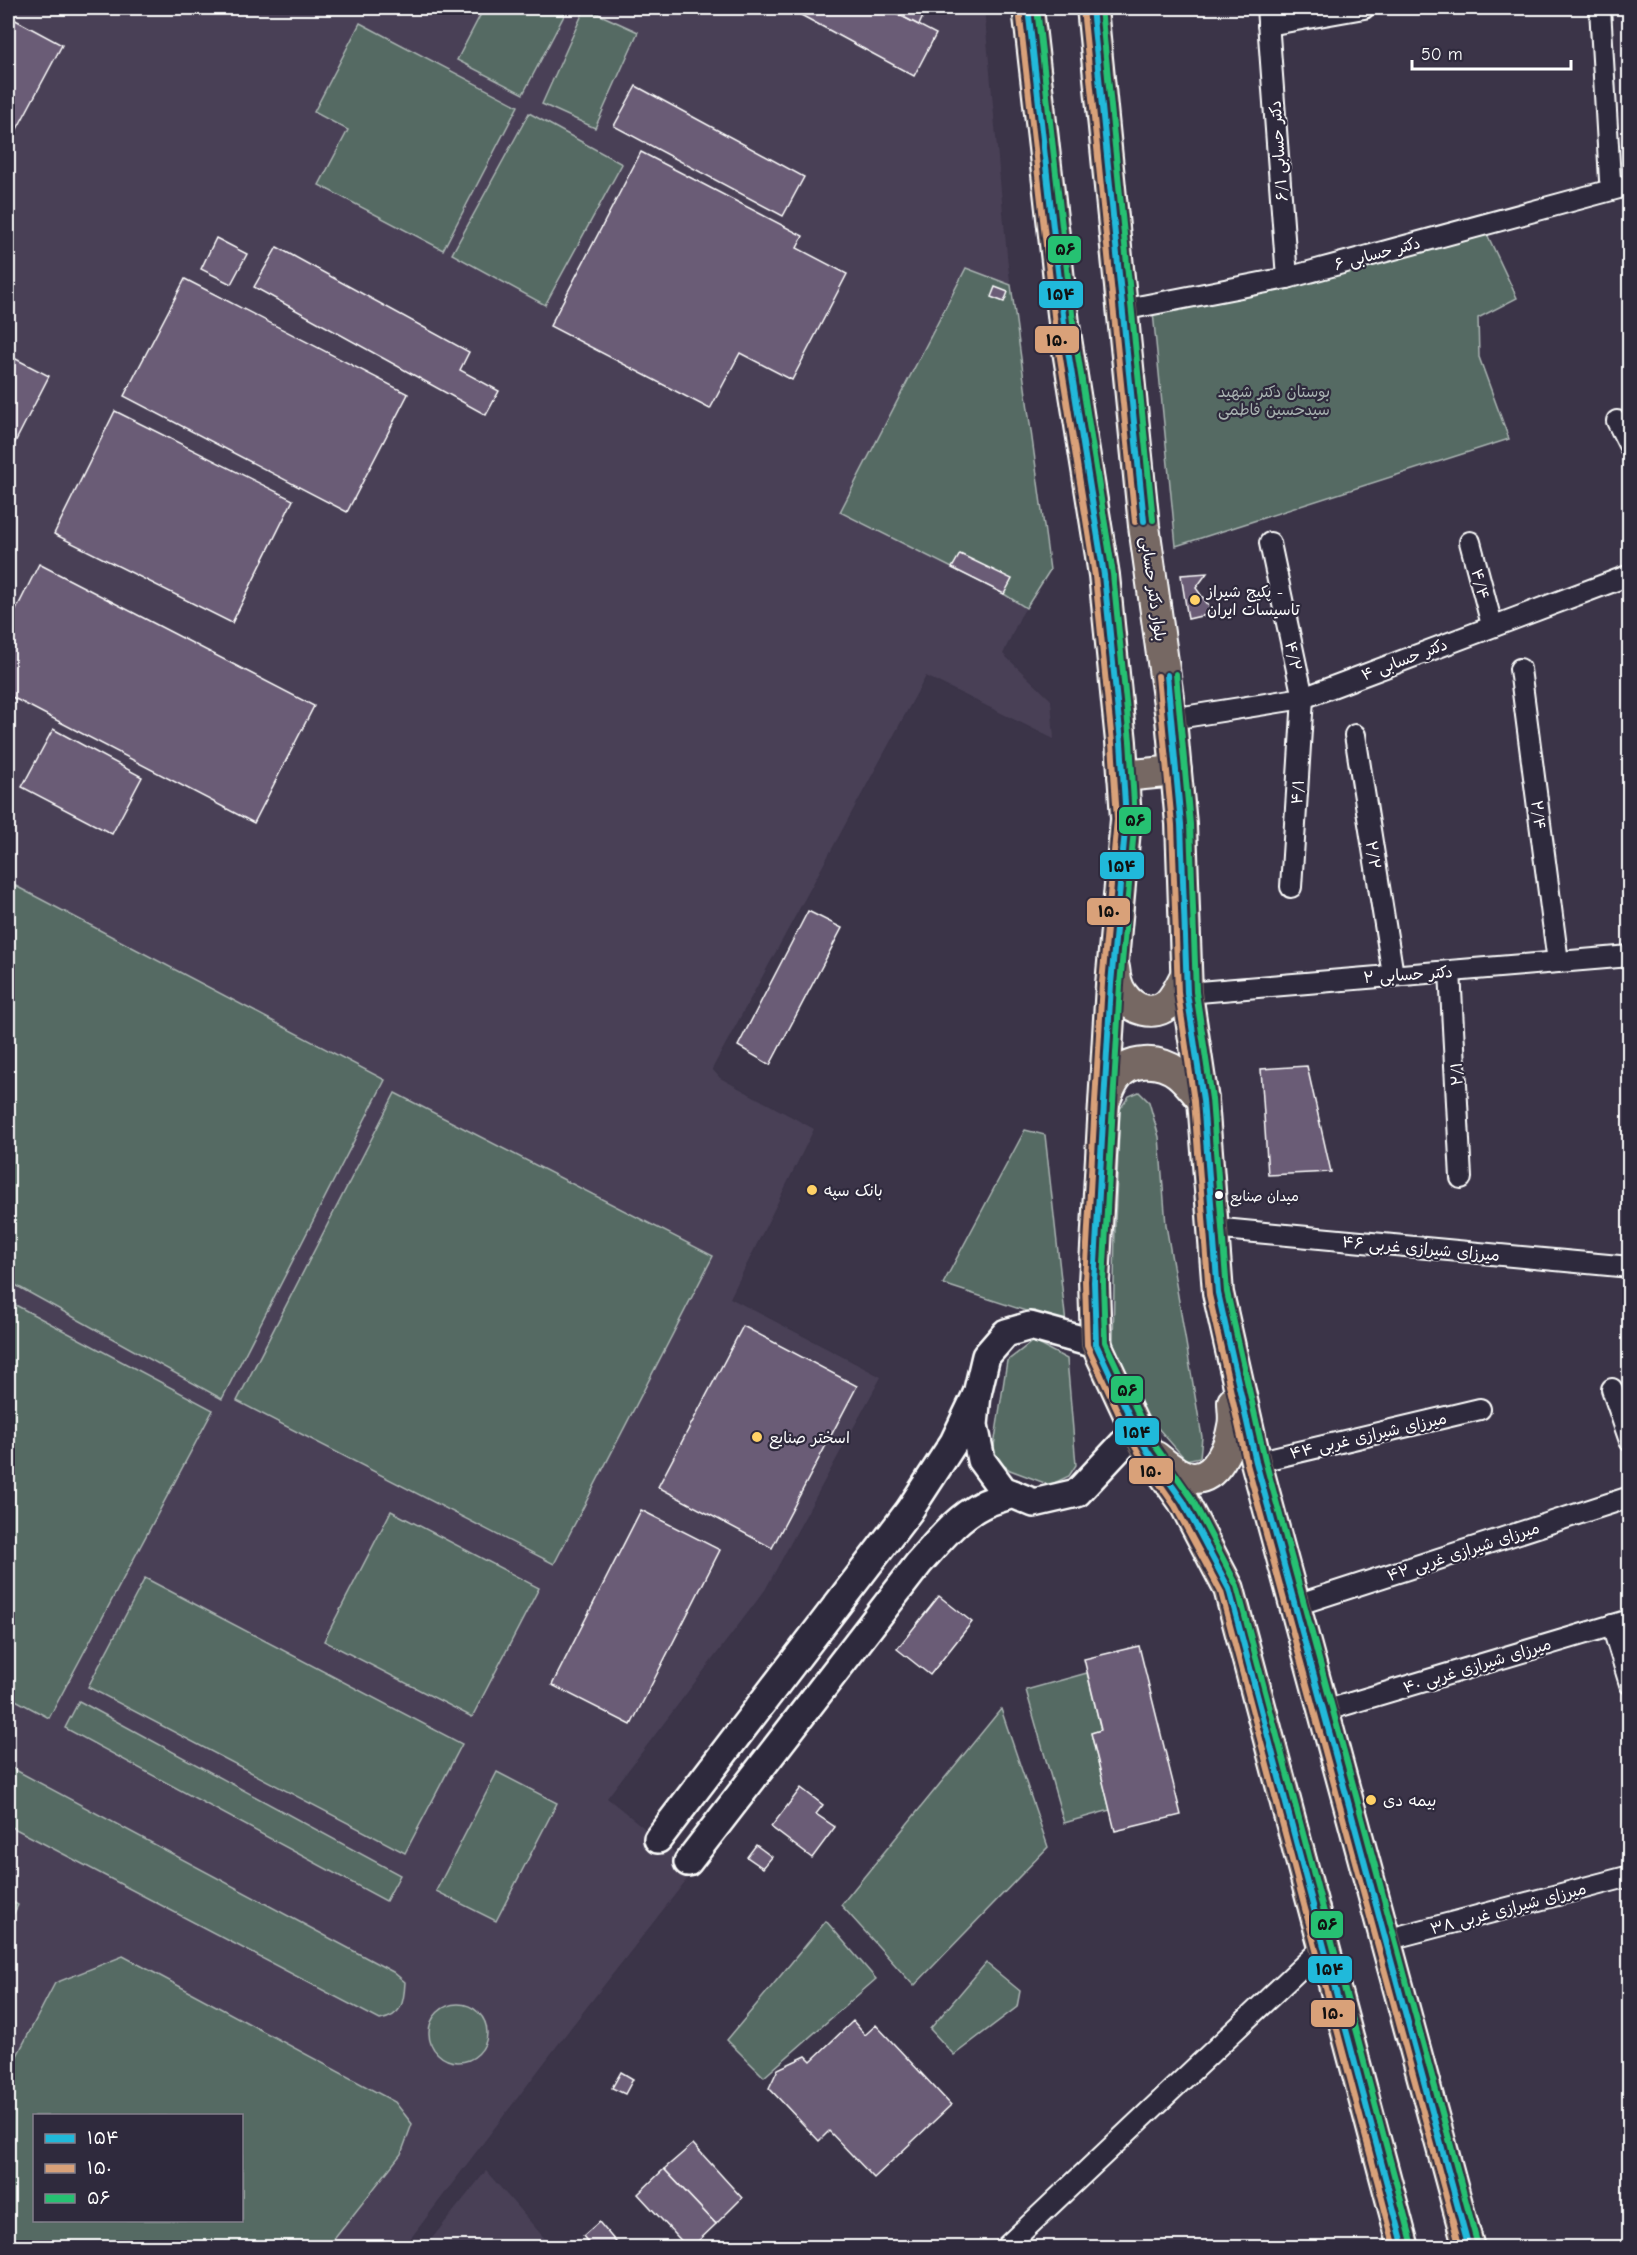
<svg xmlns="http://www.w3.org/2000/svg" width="1637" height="2255" font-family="'Comic Neue','Playpen Sans Arabic',sans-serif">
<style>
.built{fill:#494056;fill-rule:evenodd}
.green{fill:#556a64;stroke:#aab4b2;stroke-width:1.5;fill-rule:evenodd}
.building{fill:#6b5b76;stroke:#fff;stroke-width:1.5}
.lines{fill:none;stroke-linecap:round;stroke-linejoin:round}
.street-casing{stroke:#fff;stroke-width:24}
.secondary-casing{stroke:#fff;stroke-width:32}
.primary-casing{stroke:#fff;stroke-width:34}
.street{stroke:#2f2a3d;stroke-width:20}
.secondary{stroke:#2f2a3d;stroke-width:27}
.primary{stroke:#766864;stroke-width:30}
.bus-1-casing{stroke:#2f2a3d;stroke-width:10}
.bus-2-casing{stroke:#2f2a3d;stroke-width:10}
.bus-3-casing{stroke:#2f2a3d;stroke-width:10}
.bus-1{stroke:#20b9da;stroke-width:6}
.bus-2{stroke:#d9a179;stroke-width:6}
.bus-3{stroke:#26c172;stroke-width:6}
.poi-dot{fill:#ffd166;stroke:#2f2a3d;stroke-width:2}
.bus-dot{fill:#fff;stroke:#2f2a3d;stroke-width:2}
.labels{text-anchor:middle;stroke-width:4.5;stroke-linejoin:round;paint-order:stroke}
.bus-label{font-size:14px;fill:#fff;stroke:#2f2a3d;text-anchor:start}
.street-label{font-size:16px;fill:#fff;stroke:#2f2a3d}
.park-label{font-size:16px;fill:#aab4b2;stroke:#2f2a3d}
.poi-label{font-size:16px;fill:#fff;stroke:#2f2a3d;text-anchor:start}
.line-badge{stroke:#2f2a3d;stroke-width:2}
.pale-badge-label{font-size:16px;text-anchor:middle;font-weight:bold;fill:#111}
</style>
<rect width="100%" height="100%" fill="#3b3448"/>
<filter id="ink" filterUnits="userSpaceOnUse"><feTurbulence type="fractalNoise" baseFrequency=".0167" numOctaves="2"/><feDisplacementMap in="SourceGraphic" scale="12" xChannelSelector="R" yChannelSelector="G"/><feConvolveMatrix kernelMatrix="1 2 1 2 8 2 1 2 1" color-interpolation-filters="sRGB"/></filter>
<g filter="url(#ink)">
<g class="built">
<path d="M 8,8 L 984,8 L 1008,266 L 1050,570 L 1020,617 L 1003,654 L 1051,700 L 1054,739 L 926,676 L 712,1069 L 720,1078 L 814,1129 L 730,1298 L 881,1377 L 765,1590 L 607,1798 L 695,1869 L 572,2026 L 404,2247 L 8,2248 ZM 34,2116 L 242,2116 L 242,2220 L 34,2220 Z"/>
<polygon points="486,2171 552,2247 425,2247"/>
</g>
<g class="green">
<polygon points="484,8 568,8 523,94 457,60"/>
<polygon points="585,8 638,32 595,128 542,104"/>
<polygon points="360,23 518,106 443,250 319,185 348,130 314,112"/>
<polygon points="529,113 622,164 545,305 452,254"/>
<polygon points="1487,234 1517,298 1478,318 1479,357 1509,439 1176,546 1153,312 1289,288"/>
<polygon points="966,268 1011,285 1050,570 1026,608 1004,594 840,512"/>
<polygon points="8,882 385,1080 222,1399 8,1281"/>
<polygon points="1139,1092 1149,1102 1159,1137 1166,1225 1202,1437 1200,1457 1186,1460 1143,1411 1113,1349 1115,1222 1120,1109 1129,1096"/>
<polygon points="395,1093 713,1256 554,1564 237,1401"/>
<polygon points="1025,1130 1045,1135 1066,1324 943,1284"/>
<polygon points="8,1301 213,1410 49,1718 8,1696"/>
<polygon points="1033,1341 1067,1359 1076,1465 1069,1476 1050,1485 1010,1470 994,1458 994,1446 1007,1361"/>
<polygon points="391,1511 539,1588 472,1717 324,1641"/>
<polygon points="145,1578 462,1744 405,1853 88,1687"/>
<polygon points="1087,1673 1101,1730 1091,1733 1110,1810 1064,1823 1026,1690"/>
<polygon points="79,1701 400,1875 386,1901 65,1728"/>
<polygon points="1001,1709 1048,1847 914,1986 841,1905"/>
<path d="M 8,1766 L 393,1972 L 405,1982 C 404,2003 402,2016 380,2020 L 8,1825 Z"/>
<polygon points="497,1772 557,1803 496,1921 436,1891"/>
<polygon points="8,1899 18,1905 8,1925"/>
<polygon points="826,1921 876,1979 764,2077 727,2040"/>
<path d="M 123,1956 L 395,2102 L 412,2124 L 401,2154 L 328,2247 L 8,2247 L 8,2073 L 55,1983 ZM 34,2116 L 242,2116 L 242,2220 L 34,2220 Z"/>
<polygon points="986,1963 1020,1991 1017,2007 954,2055 930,2029"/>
<circle cx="458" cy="2033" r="29"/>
</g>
<g class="building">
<polygon points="788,8 886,8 936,34 914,76"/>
<polygon points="886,8 927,8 919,25"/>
<polygon points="8,16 62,45 8,146"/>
<polygon points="636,86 804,177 783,216 614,126"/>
<polygon points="641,152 803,236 797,248 847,274 792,380 740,353 710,409 550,326"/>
<polygon points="216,238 247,254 231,284 201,269"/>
<polygon points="277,247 469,352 460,370 499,391 486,415 254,287"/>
<polygon points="185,279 408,394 347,512 124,396"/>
<polygon points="995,287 1008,292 1004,302 991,297"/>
<polygon points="8,355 49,376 8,456"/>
<polygon points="115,411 293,500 232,623 54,534"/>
<polygon points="960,554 1012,579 1004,594 952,568"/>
<polygon points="39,564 314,706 254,823 8,695 8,626"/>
<polygon points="1207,573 1196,588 1214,613 1188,619 1181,575"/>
<polygon points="53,729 142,777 112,834 22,787"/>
<polygon points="808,911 842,928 770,1065 738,1046"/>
<polygon points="1307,1066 1331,1172 1268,1175 1261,1069"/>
<polygon points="743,1326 857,1386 772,1548 658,1487"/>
<polygon points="641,1510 720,1550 631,1725 552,1685"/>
<polygon points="939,1596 972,1622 930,1675 897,1649"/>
<polygon points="1139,1646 1181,1815 1115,1831 1091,1733 1101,1730 1084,1659"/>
<polygon points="801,1788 823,1805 816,1814 835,1827 812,1858 771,1827"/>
<polygon points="756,1845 772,1857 763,1868 747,1857"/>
<polygon points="853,2021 865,2035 876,2025 951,2105 874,2178 829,2131 819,2141 769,2088 778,2069 806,2056 811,2061"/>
<polygon points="621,2072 633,2079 625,2094 612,2088"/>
<polygon points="693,2144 742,2198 716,2224 664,2169"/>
<polygon points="664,2169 716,2224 691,2248 688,2248 638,2194"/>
<polygon points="599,2222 621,2248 593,2248 583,2236"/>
</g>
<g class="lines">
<defs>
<g id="street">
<polyline points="1267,8 1287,278"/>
<polyline points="1600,8 1610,180"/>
<polyline points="1268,25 1364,8"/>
<polyline points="1122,310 1287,278 1630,185"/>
<polyline points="1617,421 1630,447"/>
<polyline points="1470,542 1492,625"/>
<polyline points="1270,543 1303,698 1291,887"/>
<polyline points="1520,669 1558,962"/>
<polyline points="1171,719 1303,698 1630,575"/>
<polyline points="1355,735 1393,975"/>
<polyline points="1450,971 1461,1178"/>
<polyline points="1187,993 1630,956"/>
<polyline points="1212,1228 1630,1267"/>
<polyline points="1612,1389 1630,1441"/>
<polyline points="1256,1462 1480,1409"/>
<polyline points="1296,1605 1630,1497"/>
<polyline points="1612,1625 1630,1684"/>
<polyline points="1324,1711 1630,1620"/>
<polyline points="1386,1940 1630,1876"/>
<polyline points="1005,2248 1324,1946"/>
</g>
<g id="secondary">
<polyline points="1096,1344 1030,1326 1006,1333 986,1356 977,1394 974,1425 981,1460 1003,1490 1034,1503 1077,1493 1136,1430"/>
<polyline points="658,1839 909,1511 954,1442 977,1394"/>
<path d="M 688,1862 L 919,1563 C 938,1542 956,1518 982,1505 C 991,1500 1003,1498 1013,1494"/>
</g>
<g id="primary">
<polyline points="1028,8 1065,332 1104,575 1121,742 1126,819 1111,984 1104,1103 1094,1282 1096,1344 1136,1430 1148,1452 1183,1501 1229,1589 1404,2248"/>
<polyline points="1092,8 1144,526 1171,719 1181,824 1187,993 1203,1100 1218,1293 1256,1462 1469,2248"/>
<polyline points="1123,776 1176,771"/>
<path d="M 1114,968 C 1115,977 1117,988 1123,995 C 1133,1010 1154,1017 1168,1004 C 1176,996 1181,985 1186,975"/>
<path d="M 1105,1100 C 1108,1093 1111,1085 1115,1079 C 1129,1058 1159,1059 1178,1073 C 1187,1080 1195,1091 1203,1100"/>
<path d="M 1156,1457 C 1166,1465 1179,1477 1193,1478 C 1217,1479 1230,1445 1233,1426 C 1235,1418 1233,1410 1233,1402"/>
</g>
</defs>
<use href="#street" class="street-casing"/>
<use href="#secondary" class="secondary-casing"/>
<use href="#primary" class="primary-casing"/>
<use href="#street" class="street"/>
<use href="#secondary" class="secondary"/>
<use href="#primary" class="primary"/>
<defs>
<g id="bus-1">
<polyline points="1028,8 1065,332 1104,575 1121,742 1126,819 1111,984 1104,1103 1094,1282 1096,1344 1136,1430 1148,1452 1183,1501 1229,1589 1404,2248"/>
<polyline points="1092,8 1144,521"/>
<polyline points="1167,675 1181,824 1187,993 1203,1100 1218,1293 1256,1462 1469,2248"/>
</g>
<g id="bus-2">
<polyline points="1019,9 1056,333 1095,576 1112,743 1117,819 1102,983 1095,1102 1085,1281 1087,1345 1128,1434 1141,1457 1175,1506 1221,1592 1395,2248"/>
<polyline points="1083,9 1135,522"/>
<polyline points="1158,676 1172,825 1178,993 1194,1101 1209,1295 1247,1464 1460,2248"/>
</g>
<g id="bus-3">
<polyline points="1037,8 1074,331 1113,574 1130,741 1135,818 1120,985 1113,1104 1103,1282 1105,1342 1144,1426 1156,1447 1191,1497 1237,1586 1413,2246"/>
<polyline points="1101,8 1153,520"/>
<polyline points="1176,674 1190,824 1196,992 1212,1099 1227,1292 1265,1460 1478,2246"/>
</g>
</defs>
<use href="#bus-1" class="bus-1-casing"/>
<use href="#bus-2" class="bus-2-casing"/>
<use href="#bus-3" class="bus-3-casing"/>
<use href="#bus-1" class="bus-1"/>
<use href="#bus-2" class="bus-2"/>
<use href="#bus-3" class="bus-3"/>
</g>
</g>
<g class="poi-dot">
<circle cx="1195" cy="600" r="6"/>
<circle cx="812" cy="1190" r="6"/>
<circle cx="757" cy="1437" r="6"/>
<circle cx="1371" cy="1800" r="6"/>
</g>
<circle class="bus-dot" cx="1219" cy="1195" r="5"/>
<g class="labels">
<g class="bus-label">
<text x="1230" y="1201">میدان صنایع</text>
</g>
<g class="street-label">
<text transform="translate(1278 151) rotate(-94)" y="6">۶/۱ دکتر حسابی</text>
<text transform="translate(1377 253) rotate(-15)" y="6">۶ دکتر حسابی</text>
<text transform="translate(1481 584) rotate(75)" y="6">۴/۴</text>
<text transform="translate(1154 589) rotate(82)" y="6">بلوار دکتر حسابی</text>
<text transform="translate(1294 656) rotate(78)" y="6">۴/۲</text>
<text transform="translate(1404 659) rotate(-21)" y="6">دکتر حسابی ۴</text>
<text transform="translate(1297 792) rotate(-86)" y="6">۴/۱</text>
<text transform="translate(1539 815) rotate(83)" y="6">۲/۴</text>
<text transform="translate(1374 855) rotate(81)" y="6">۲/۲</text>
<text transform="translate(1408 974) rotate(-4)" y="6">دکتر حسابی ۲</text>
<text transform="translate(1456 1074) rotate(-93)" y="6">۲/۱</text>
<text transform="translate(1421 1248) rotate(5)" y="6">میرزای شیرازی غربی ۴۶</text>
<text transform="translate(1368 1435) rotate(-13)" y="6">میرزای شیرازی غربی ۴۴</text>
<text transform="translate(1463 1551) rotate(-18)" y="6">میرزای شیرازی غربی ۴۲</text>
<text transform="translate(1477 1665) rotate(-17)" y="6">میرزای شیرازی غربی ۴۰</text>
<text transform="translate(1508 1908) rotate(-15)" y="6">میرزای شیرازی غربی ۳۸</text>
</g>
<g class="park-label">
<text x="1274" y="397">بوستان دکتر شهید<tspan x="1274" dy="18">سیدحسین فاطمی</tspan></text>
</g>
<g class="poi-label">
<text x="1207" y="597">پکیج شیراز -<tspan x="1207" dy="18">تاسیسات ایران</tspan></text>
<text x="824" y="1196">بانک سپه</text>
<text x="769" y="1443">اسختر صنایع</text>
<text x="1383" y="1806">بیمه دی</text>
</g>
</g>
<g class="line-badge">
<rect x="1047" y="235" width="35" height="29" rx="6" fill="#26c172"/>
<rect x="1038" y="280" width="46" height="29" rx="6" fill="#20b9da"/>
<rect x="1034" y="325" width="46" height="29" rx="6" fill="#d9a179"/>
<rect x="1118" y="806" width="34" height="29" rx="6" fill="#26c172"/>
<rect x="1099" y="851" width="46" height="29" rx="6" fill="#20b9da"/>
<rect x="1086" y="897" width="45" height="29" rx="6" fill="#d9a179"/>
<rect x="1110" y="1375" width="34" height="29" rx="6" fill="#26c172"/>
<rect x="1114" y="1417" width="46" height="29" rx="6" fill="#20b9da"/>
<rect x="1128" y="1457" width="46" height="28" rx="6" fill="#d9a179"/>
<rect x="1310" y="1910" width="34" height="29" rx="6" fill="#26c172"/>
<rect x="1307" y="1955" width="46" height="29" rx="6" fill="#20b9da"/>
<rect x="1310" y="1999" width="46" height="29" rx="6" fill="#d9a179"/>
</g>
<g class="pale-badge-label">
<text x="1065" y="255">۵۶</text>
<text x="1061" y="300">۱۵۴</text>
<text x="1057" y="346">۱۵۰</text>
<text x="1135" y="826">۵۶</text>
<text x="1122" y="872">۱۵۴</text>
<text x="1109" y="917">۱۵۰</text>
<text x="1127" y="1396">۵۶</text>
<text x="1137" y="1438">۱۵۴</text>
<text x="1151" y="1477">۱۵۰</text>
<text x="1327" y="1930">۵۶</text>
<text x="1330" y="1975">۱۵۴</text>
<text x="1333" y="2019">۱۵۰</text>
</g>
<rect width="1637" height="2255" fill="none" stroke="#2f2a3d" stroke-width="30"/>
<rect x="15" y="15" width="1607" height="2225" fill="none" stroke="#fff" stroke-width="2" filter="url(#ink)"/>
<rect x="33" y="2114" width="210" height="108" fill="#2f2a3d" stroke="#827f8b" stroke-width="1.5"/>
<rect x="45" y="2134" width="30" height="9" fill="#20b9da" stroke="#827f8b" stroke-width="1.5"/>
<text x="87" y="2144" font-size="18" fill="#ffffff">۱۵۴</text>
<rect x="45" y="2164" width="30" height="9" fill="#d9a179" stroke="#827f8b" stroke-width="1.5"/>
<text x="87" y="2174" font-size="18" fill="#ffffff">۱۵۰</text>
<rect x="45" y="2194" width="30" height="9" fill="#26c172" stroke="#827f8b" stroke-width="1.5"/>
<text x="87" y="2204" font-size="18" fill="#ffffff">۵۶</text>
<path d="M1412 60v9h159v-9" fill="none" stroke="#ffffff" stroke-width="3"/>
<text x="1421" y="60" font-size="18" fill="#ffffff" stroke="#2f2a3d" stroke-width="4.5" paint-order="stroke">50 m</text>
</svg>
